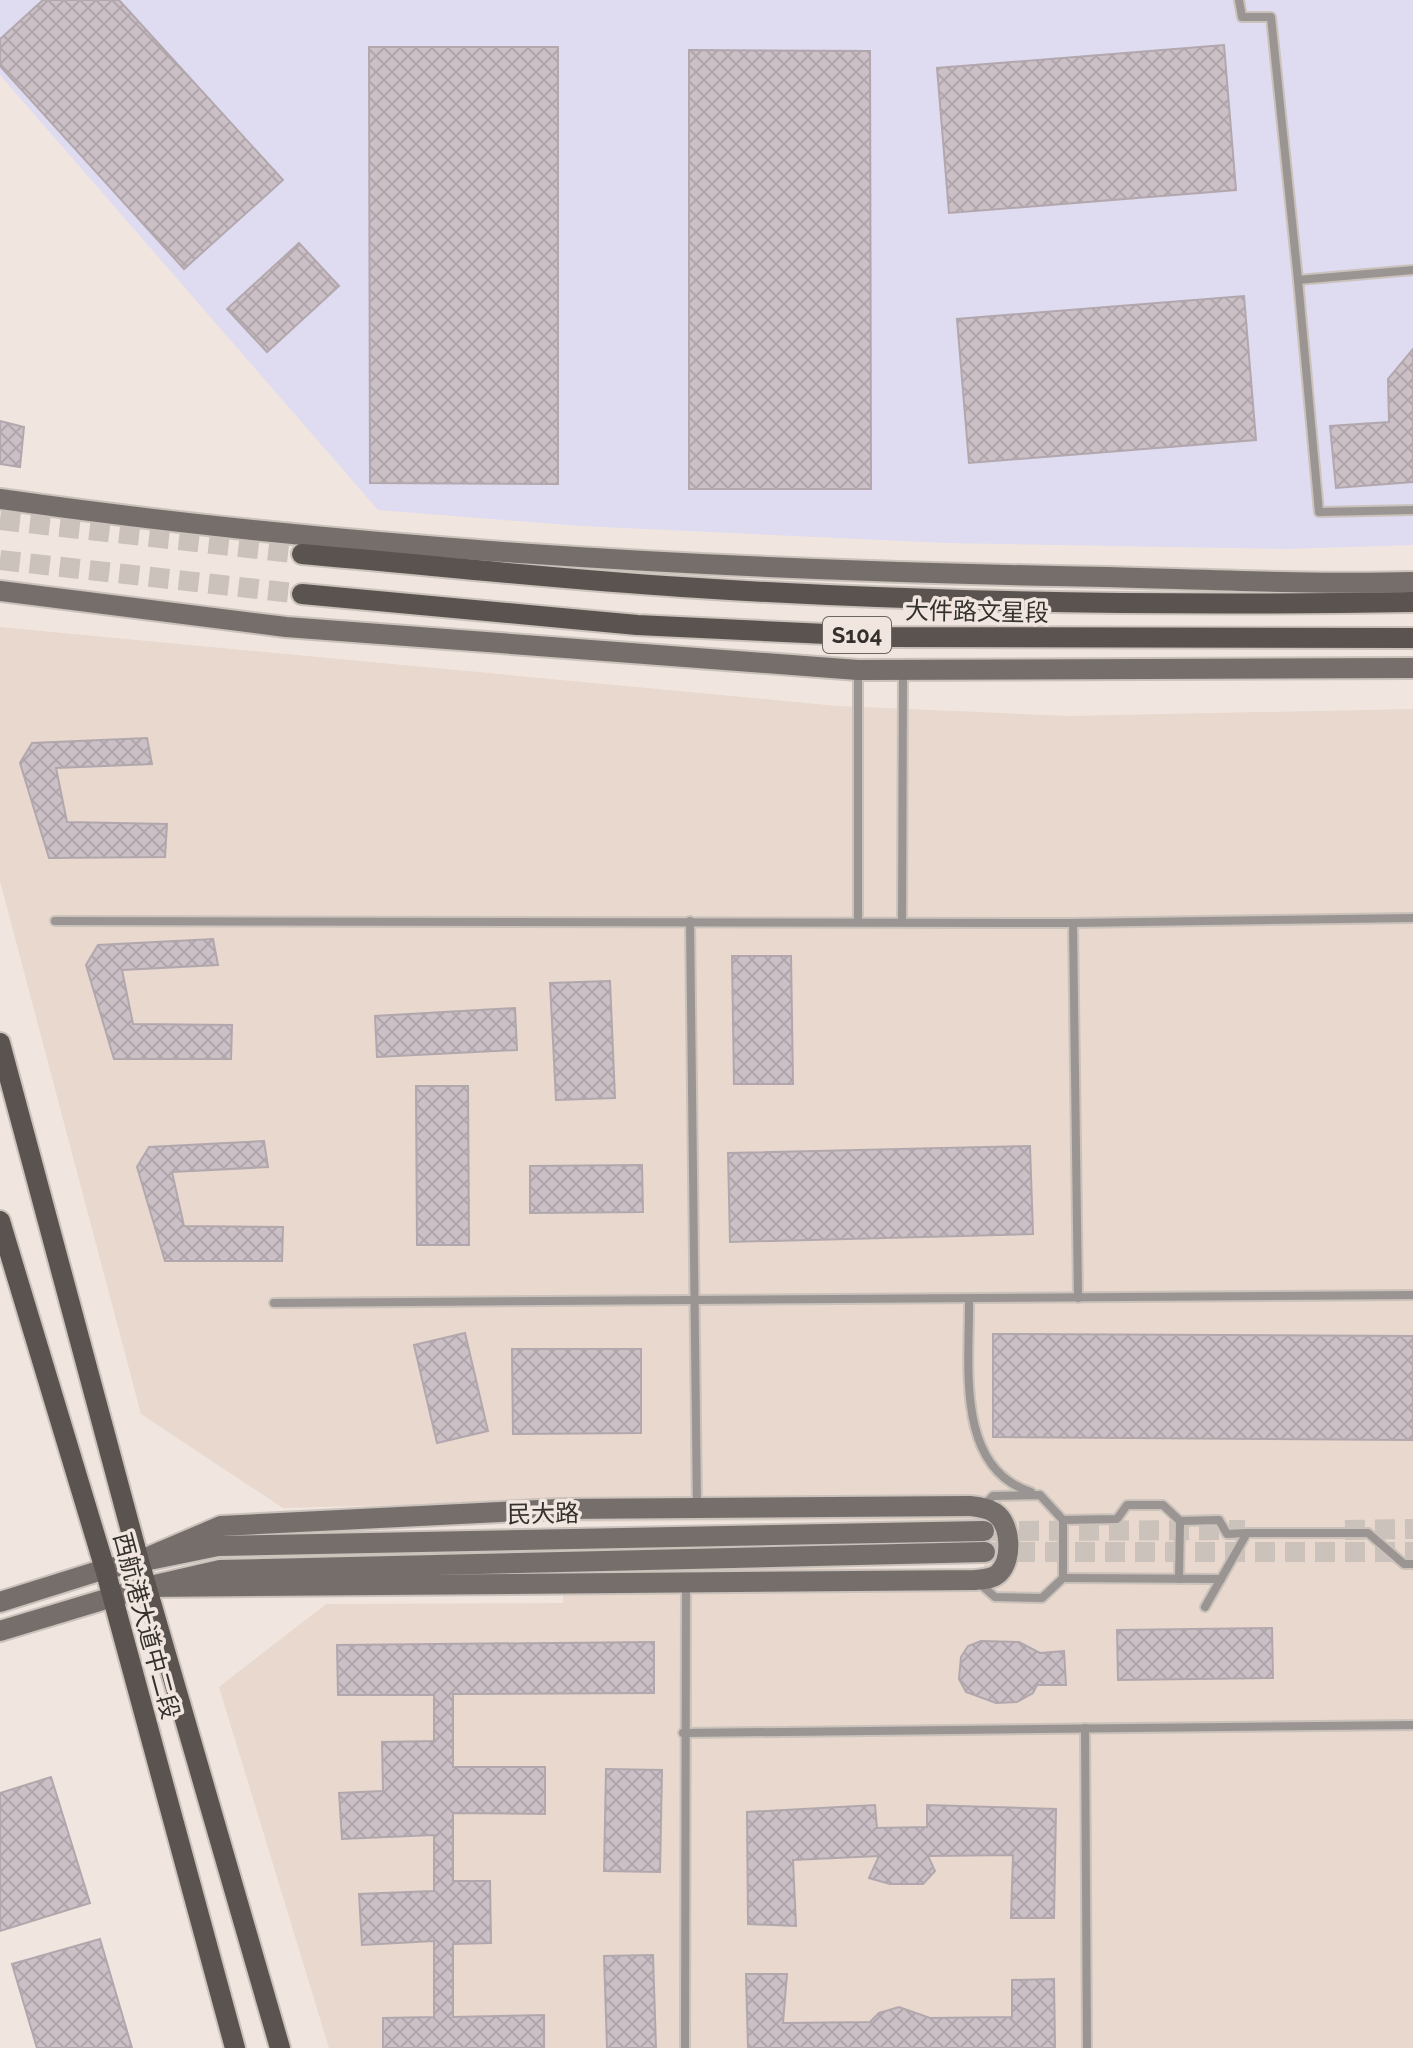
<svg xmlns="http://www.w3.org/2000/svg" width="1413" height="2048" font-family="Raleway,'Noto Sans SC',sans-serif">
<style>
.industrial{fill:#dfdbf1}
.built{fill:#e8d8cd}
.building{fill:url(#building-cross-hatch);stroke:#b1a7ad;stroke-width:2}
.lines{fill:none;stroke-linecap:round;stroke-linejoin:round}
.secondary-tunnel{stroke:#cac2bb;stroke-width:20;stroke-dasharray:20 10;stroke-linecap:butt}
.primary-tunnel{stroke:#cac2bb;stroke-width:20;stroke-dasharray:20 10;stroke-linecap:butt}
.lane-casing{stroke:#cac2bb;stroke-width:12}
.secondary-casing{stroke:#cac2bb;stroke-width:24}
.primary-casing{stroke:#cac2bb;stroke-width:24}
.lane{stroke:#9a9593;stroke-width:8}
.secondary{stroke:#756e6b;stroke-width:20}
.primary{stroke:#5b534f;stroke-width:20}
.labels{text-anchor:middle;stroke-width:7;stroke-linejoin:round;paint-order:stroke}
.shield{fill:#f0e6df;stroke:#6c6762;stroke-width:2}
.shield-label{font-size:22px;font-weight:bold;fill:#34302d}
.street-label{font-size:24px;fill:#34302d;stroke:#f0e6df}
</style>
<defs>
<pattern id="building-cross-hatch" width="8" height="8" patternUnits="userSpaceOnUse" patternTransform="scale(2)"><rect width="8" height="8" fill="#cbc0c6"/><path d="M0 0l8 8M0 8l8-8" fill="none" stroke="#afa5aa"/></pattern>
</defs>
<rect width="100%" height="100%" fill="#f0e6df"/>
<polygon class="industrial" points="0,0 1413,0 1413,545 1286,549 947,543 581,526 378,510 0,75"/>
<polygon class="built" points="0,627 838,706 1068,716 1413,709 1413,2048 329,2048 219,1687 326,1604 563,1603 563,1564 984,1570 984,1520 561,1522 560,1501 283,1508 141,1414 0,881"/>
<g class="building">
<polygon points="43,0 119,0 283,180 184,269 0,66 0,39"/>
<polygon points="1224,45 1236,190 949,213 937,68"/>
<polygon points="369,47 558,47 558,484 370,483"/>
<polygon points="689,50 870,51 871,489 689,489"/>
<polygon points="299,243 339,286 267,352 227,309"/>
<polygon points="1244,296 1256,440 969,463 957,319"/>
<polygon points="1413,349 1413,482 1336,488 1330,426 1389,422 1388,379"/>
<polygon points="0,421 24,427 20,467 0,464"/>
<polygon points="147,738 152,764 56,768 67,822 167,824 165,857 49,858 20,763 32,743"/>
<polygon points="213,939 218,965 122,970 133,1024 232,1025 231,1059 114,1059 86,965 98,945"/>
<polygon points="732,956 791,956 793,1084 734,1084"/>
<polygon points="610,981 615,1098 556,1100 550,983"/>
<polygon points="515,1008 517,1050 377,1057 375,1016"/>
<polygon points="416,1086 468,1086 469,1245 417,1245"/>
<polygon points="264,1141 268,1167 172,1172 184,1226 283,1227 282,1261 165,1261 137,1167 149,1147"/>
<polygon points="1030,1146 1033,1234 730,1242 728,1153"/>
<polygon points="642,1165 643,1212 530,1213 530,1166"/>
<polygon points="465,1333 488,1431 437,1443 414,1345"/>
<polygon points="993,1334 1413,1336 1413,1440 993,1437"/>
<polygon points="512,1349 641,1349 641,1433 513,1434"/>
<polygon points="1272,1628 1273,1678 1118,1680 1117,1630"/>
<polygon points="981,1641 1019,1642 1040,1653 1064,1651 1066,1685 1037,1685 1033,1693 1017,1702 996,1703 966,1692 959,1679 961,1657 968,1646"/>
<polygon points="654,1642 654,1693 453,1694 453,1767 545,1767 545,1814 453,1813 453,1881 490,1881 491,1943 453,1944 453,2017 544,2015 544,2048 383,2048 383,2018 434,2017 434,1941 362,1945 359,1894 434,1891 434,1835 342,1839 339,1793 383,1791 382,1742 434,1741 434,1695 338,1695 337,1645"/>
<polygon points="606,1769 662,1770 660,1872 604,1871"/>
<polygon points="51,1777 90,1903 0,1931 0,1793"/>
<polygon points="875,1805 877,1828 927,1827 927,1805 1056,1809 1054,1918 1011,1918 1013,1855 928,1856 935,1871 923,1884 890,1884 869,1878 879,1856 793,1860 796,1926 748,1924 747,1812"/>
<polygon points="100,1939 132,2048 37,2048 12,1964"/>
<polygon points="653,1955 656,2048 607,2048 604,1956"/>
<polygon points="746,1974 787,1974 783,2023 870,2022 879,2013 899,2007 930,2018 1012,2017 1012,1980 1054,1979 1055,2048 748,2048"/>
</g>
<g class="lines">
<g class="secondary-tunnel">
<polyline points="1345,1530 1413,1529"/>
<polyline points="989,1531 1245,1530"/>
<polyline points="985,1552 1413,1552"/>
</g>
<g class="primary-tunnel">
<polyline points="0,520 302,554"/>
<polyline points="0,560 302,594"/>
</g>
<defs>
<g id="lane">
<polyline points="1239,0 1242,17 1271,17 1298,280"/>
<polyline points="1413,270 1298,280 1319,512 1413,510"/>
<polyline points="858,671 858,922"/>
<polyline points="55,921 1073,923 1413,918"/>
<polyline points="690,921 697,1507"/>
<polyline points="902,922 903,672"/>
<polyline points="1073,923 1078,1298"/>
<path d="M 969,1299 C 970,1362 954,1468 1031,1492"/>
<polyline points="274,1303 1413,1295"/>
<polyline points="1063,1520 1117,1519 1127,1505 1163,1505 1180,1521 1219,1520 1227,1534 1247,1533"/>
<polyline points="1063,1578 1221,1579"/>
<polyline points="1179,1579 1180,1521"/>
<polyline points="979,1583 995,1597 1042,1598 1063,1578 1063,1520 1040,1495 993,1496 983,1506"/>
<polyline points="1205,1607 1247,1533 1368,1533 1404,1564 1413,1564"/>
<polyline points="1085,1728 1087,2048"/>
<polyline points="683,1733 1413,1725"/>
<polyline points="685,2048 686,1585"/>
</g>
<g id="secondary">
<path d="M 0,499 C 350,549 704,569 1057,576 C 1176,578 1295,585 1413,582"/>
<polyline points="0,591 286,627 858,670 1413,668"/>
<path d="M 139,1561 L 221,1526 L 560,1509 L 970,1506 C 978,1507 988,1508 995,1513 C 1011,1524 1013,1559 999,1573 C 993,1579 984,1579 975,1580 L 146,1587"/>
<polyline points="0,1602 105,1569 218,1546 984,1531"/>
<polyline points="0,1631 146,1587 220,1570 985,1552"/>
</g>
<g id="primary">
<path d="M 302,554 C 429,565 555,579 682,587 C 925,603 1169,606 1413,602"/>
<polyline points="302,594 637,625 891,637 1413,638"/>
<polyline points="0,1043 139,1561 280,2048"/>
<polyline points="0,1221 105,1569 235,2048"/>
</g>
</defs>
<use href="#lane" class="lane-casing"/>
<use href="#secondary" class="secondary-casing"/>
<use href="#primary" class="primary-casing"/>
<use href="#lane" class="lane"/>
<use href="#secondary" class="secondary"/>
<use href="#primary" class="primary"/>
</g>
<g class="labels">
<rect class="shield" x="823" y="617" width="68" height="36" rx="6"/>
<g class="shield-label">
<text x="857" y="643">S104</text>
</g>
<g class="street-label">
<text transform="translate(977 612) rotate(1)" y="8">大件路文星段</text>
<text transform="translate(543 1514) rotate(-1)" y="8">民大路</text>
<text transform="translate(146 1626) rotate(75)" y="8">西航港大道中二段</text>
</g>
</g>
</svg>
